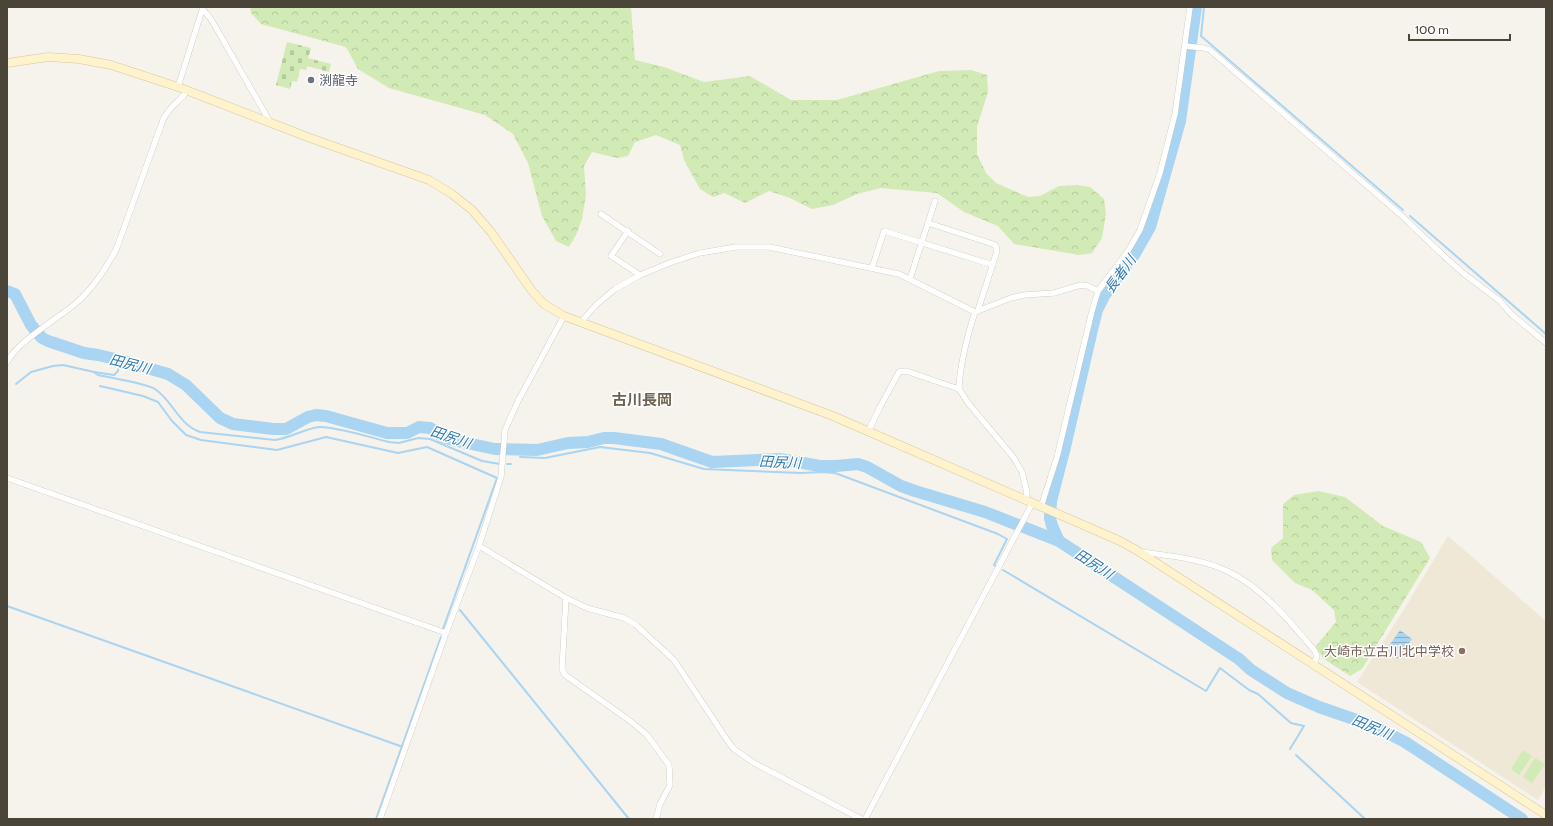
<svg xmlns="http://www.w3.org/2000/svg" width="1553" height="826" font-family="Cabin,'Noto Sans JP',sans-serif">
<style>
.education{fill:#efe8d6}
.grass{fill:#d2eab5}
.forest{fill:url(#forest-crowns)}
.cemetery{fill:url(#cemetery-stones)}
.water{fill:url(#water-rules)}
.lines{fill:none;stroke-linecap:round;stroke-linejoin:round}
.stream{stroke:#a9d4f2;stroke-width:2}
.river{stroke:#a9d4f2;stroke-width:12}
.street-casing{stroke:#c2bbae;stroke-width:6}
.secondary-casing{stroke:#d6c79b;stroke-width:9}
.street{stroke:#fff;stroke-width:5.5}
.secondary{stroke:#fff3cd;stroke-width:8}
.worship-dot{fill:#6b7280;stroke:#fff;stroke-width:1.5}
.education-dot{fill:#8d6e63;stroke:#fff;stroke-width:1.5}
.labels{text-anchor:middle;stroke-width:3;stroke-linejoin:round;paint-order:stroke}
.worship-label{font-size:13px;fill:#5b616d;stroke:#fff;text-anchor:start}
.education-label{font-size:13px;fill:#785e54;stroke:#fff;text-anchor:end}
.water-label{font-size:14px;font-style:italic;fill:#2e7ab2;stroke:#fff}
.quarter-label{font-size:15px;font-weight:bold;fill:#6e6250;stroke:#fff}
</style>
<defs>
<pattern id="forest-crowns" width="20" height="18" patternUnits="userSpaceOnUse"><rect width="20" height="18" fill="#d2eab5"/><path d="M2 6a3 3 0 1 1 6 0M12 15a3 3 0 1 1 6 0" fill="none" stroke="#b6ca9c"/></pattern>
<pattern id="cemetery-stones" width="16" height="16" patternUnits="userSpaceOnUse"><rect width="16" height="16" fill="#d2eab5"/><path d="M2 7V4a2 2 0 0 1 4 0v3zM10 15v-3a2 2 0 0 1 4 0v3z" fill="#b6ca9c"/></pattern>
<pattern id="water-rules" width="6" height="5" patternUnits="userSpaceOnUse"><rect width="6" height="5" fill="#a9d4f2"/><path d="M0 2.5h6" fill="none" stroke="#8caec5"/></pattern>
</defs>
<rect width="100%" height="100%" fill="#f6f3ec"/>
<polygon class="education" points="1448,536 1546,621 1546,786 1538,800 1357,682 1403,611"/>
<g class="grass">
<polygon points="1523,750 1532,756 1519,775 1511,769"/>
<polygon points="1535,758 1545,764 1532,783 1523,777"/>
</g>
<g class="forest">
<polygon points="250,7 631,7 635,60 664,67 704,82 750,76 791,100 837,100 939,71 971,70 987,75 988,92 977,127 977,154 986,173 996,183 1028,197 1040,196 1059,186 1077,185 1090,187 1104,199 1106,214 1102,238 1092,253 1079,255 1014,244 998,226 964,212 937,193 881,188 857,194 833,205 812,209 790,198 769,191 745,203 724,193 713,197 700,189 684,160 680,145 656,135 635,142 628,156 617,158 592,152 584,166 586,195 582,219 576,235 569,247 556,241 542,216 528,163 513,134 485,115 389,88 358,69 346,47 261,24 251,13"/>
<polygon points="1318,491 1345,497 1383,526 1421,542 1430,558 1362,669 1350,676 1324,659 1315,647 1336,622 1334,610 1312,590 1295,583 1272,560 1271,548 1283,538 1283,504 1294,495"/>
</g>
<polygon class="cemetery" points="287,42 311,48 308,58 331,64 329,72 307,66 306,70 300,69 297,82 292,81 290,89 276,85"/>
<polygon class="water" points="1400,630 1412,639 1398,659 1386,650"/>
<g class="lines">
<g class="stream">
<polyline points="1204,7 1201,36 1403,210"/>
<polyline points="1410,216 1546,334"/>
<path d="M 94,372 L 98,375 C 111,378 145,383 155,389 C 173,401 178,424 200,432 L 275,440 C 290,438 304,429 319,427 C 334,426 373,438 389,442 L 399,443 L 418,438 L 430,439 L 482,461 L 500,464"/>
<polyline points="16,384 31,372 53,366 63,365 94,372 114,375 118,371 120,360"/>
<polyline points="100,386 143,396 158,402 172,421 186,435 201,440 277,450 326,437 398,453 427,447 497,478 443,629"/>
<polyline points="520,457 545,458 600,447 650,453 704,469 801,473 822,472 835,473 998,534 1007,539 994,565 997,567"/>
<polyline points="507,464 511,464"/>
<polyline points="1003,570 1206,691 1220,668 1249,690 1258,694 1291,723 1304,726 1290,749"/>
<polyline points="7,606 403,747"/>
<polyline points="460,610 629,819"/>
<polyline points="1296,755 1365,819"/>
<polyline points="376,819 441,637"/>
</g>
<g class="river">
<polyline points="7,291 15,294 31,325 42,338 48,341 84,353 98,355 120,360 168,374 186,385 220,418 233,424 273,429 286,429 308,417 316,415 326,416 387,433 407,433 419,427 430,428 443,437 457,441 495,449 537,450 568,443 588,442 604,438 614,438 661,444 712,462 780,459 820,466 836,466 858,464 867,467 901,486 915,491 985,512 1059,541 1239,659 1251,670 1287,693 1319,707 1371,725 1405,742 1522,819"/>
<polyline points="1059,541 1052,526 1050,518 1051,501 1065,447 1092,330 1097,310 1104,296 1134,255 1150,227 1180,121 1196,7"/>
</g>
<defs>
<g id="street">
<polyline points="203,10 211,19 270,122"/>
<polyline points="1185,46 1204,48 1210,50 1402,216 1446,258 1463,273 1500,301 1511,314 1546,343"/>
<polyline points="178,87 203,7"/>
<polyline points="601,214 660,254"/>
<polyline points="928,223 993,244 996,246 997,251 978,310"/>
<polyline points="628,231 611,256 640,275"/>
<polyline points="872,268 884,231 993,265"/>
<polyline points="910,279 935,201"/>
<polyline points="580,323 597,304 615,289 640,275 672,262 700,253 736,247 769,247 899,274 975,312"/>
<path d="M 7,362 C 18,341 56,320 75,304 C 93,289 105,269 116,250 L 163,120 C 169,106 180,102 187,91"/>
<path d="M 959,389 C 960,363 967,337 975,312 L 1011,298 L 1024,295 L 1054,293 L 1081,285 L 1088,286 L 1098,291"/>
<polyline points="868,432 880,407 899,372 906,371 959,389 969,404 1014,458 1022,472 1027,493 1025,501"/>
<polyline points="7,478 446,633 479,546 501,477 505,430 518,401 564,316"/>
<polyline points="1041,507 1057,457 1092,311 1098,291 1128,251 1140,230 1160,173 1175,114 1190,7"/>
<polyline points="479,546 566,598 587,608 624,618 636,625 674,660 729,743 734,749 754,763 861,819"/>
<path d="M 1142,552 C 1171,556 1203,559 1229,572 C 1263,588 1291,623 1315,651 L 1317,656 L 1314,664"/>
<polyline points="566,598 562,669 565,675 629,720 647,735 669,765 670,785 660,804 656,819"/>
<polyline points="380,819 446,633"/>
<polyline points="865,819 1032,504"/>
</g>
<polyline id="secondary" points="7,63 48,57 79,59 111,65 178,87 310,138 429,180 452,194 472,210 491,232 532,291 544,304 564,316 833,416 1120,541 1138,551 1546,815"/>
</defs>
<use href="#street" class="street-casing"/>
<use href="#secondary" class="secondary-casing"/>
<use href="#street" class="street"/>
<use href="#secondary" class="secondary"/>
</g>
<circle class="worship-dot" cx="311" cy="80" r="4"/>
<circle class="education-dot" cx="1462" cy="651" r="4"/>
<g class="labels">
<g class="worship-label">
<text x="319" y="85">渕龍寺</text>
</g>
<g class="education-label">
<text x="1454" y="656">大崎市立古川北中学校</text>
</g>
<g class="water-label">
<text transform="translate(1120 274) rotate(-54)" y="5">長者川</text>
<text transform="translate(130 364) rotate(14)" y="5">田尻川</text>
<text transform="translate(451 437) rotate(19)" y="5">田尻川</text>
<text transform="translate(780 462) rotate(3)" y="5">田尻川</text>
<text transform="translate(1094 564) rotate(33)" y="5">田尻川</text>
<text transform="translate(1372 727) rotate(23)" y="5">田尻川</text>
</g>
<g class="quarter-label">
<text x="642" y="405">古川長岡</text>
</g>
</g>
<rect width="1553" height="826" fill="none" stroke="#4b4439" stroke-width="16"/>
<path d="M1409 34v6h101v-6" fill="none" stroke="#4b4439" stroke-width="2"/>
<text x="1415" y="34" font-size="12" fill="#4b4439" stroke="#ffffff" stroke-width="3" paint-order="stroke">100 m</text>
</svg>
